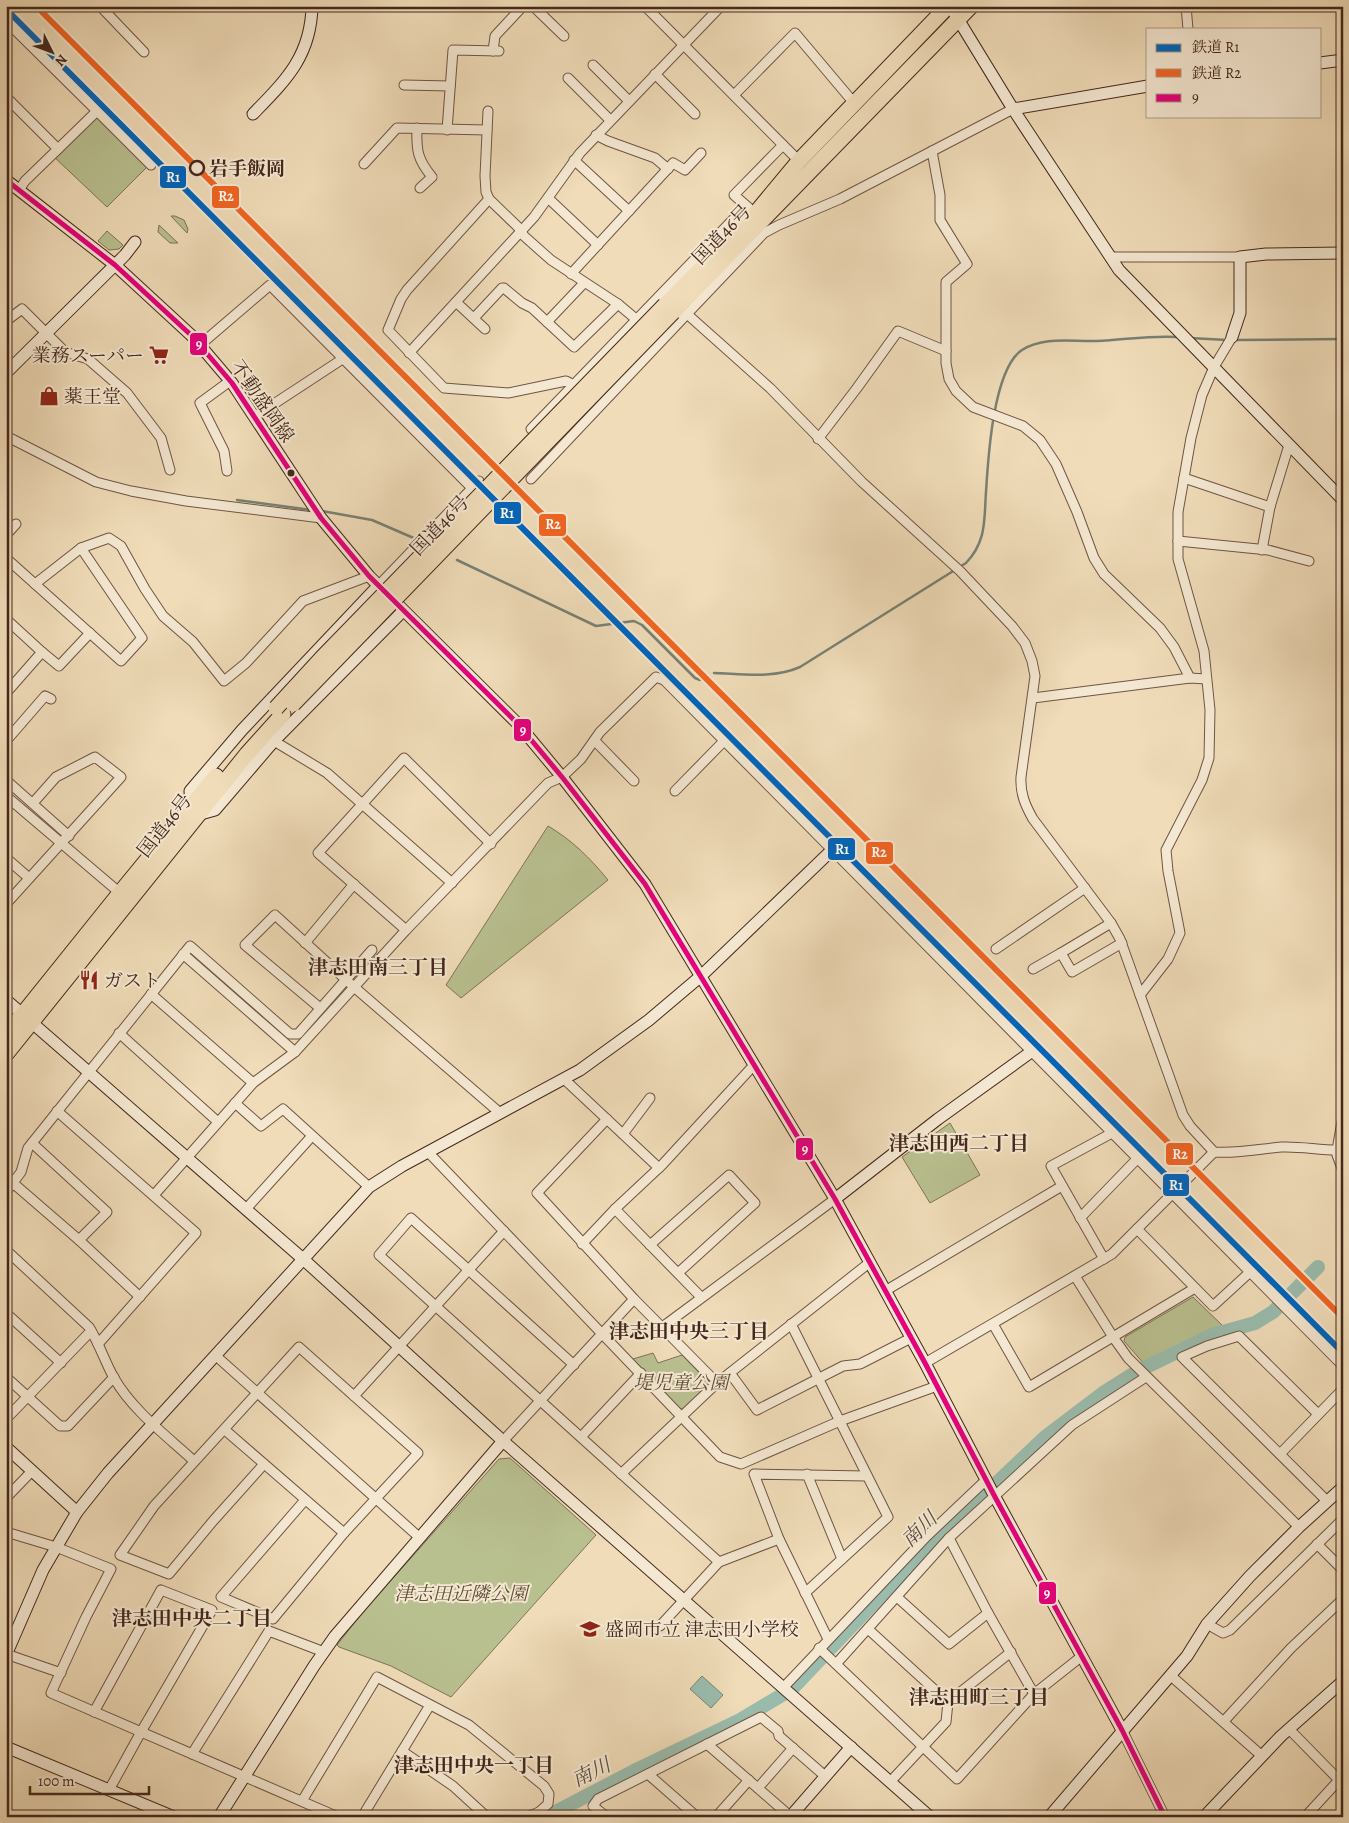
<svg xmlns="http://www.w3.org/2000/svg" width="1349" height="1823" font-family="Alegreya,'Noto Serif JP',serif">
<style>
.green{fill:#b9c090;stroke:#7e7456}
.water{fill:#9abcad;stroke:#788173}
.lines{fill:none;stroke-linecap:round;stroke-linejoin:round}
.stream{stroke:#788173;stroke-width:2.5}
.river{stroke:#9abcad;stroke-width:14}
.street-casing{stroke:#6f5543;stroke-width:11}
.secondary-casing{stroke:#44281c;stroke-width:13}
.highway-casing{stroke:#44281c;stroke-width:17}
.street{stroke:#f5e8d2;stroke-width:9}
.secondary{stroke:#f5e8d2;stroke-width:11}
.highway{stroke:#f0dcb9;stroke-width:15}
.highway-bridge-casing{stroke:#44281c;stroke-width:17;stroke-linecap:butt}
.highway-bridge{stroke:#f0dcb9;stroke-width:15}
.bus-1-casing{stroke:#f5e8d2;stroke-width:9}
.bus-1{stroke:#e5007d;stroke-width:5}
.rail-1-casing{stroke:#f5e8d2;stroke-width:10}
.rail-2-casing{stroke:#f5e8d2;stroke-width:10}
.rail-1{stroke:#0065bd;stroke-width:6}
.rail-2{stroke:#f26522;stroke-width:6}
.stop-dot{fill:#f5e8d2;stroke:#44281c;stroke-width:2.5}
.bus-dot{fill:#44281c;stroke:#f5e8d2;stroke-width:2}
.labels{text-anchor:middle;stroke-width:4;stroke-linejoin:round;paint-order:stroke}
.stop-label{font-size:19px;font-weight:bold;fill:#44281c;stroke:#f5e8d2;text-anchor:start}
.street-label{font-size:19px;fill:#44281c;stroke:#f5e8d2}
.poi-label{font-size:19px;fill:#44281c;stroke:#f5e8d2;text-anchor:start}
.park-label{font-size:19px;font-style:italic;fill:#614e39;stroke:#f5e8d2}
.neighbourhood-label{font-size:20px;font-weight:bold;fill:#44281c;stroke:#f5e8d2}
.water-label{font-size:20px;font-style:italic;fill:#5a4d40;stroke:#f5e8d2}
.line-badge{stroke:#f5e8d2;stroke-width:2}
.badge-label{font-size:14px;text-anchor:middle;font-weight:bold;fill:#fff}
</style>
<rect width="100%" height="100%" fill="#f0dcb9"/>
<filter id="stains"><feTurbulence type="fractalNoise" baseFrequency=".004" numOctaves="4"/><feColorMatrix values="0 0 0 0 .2 0 0 0 0 .09 0 0 0 0 .02 0 0 0 .5 -.17"/></filter>
<radialGradient id="worn" r=".72"><stop offset=".6" stop-color="#630" stop-opacity="0"/><stop offset="1" stop-color="#630" stop-opacity=".3"/></radialGradient>
<g class="green">
<polygon points="97,111 150,164 107,207 52,155"/>
<polygon points="171,216 175,216 184,220 188,229 187,233"/>
<polygon points="159,225 178,243 170,243 158,232"/>
<polygon points="107,231 123,245 119,249 109,250 98,241"/>
<path d="M 548,826 C 572,840 590,858 608,880 L 461,998 L 446,985 Z"/>
<polygon points="950,1123 980,1175 930,1203 902,1157"/>
<polygon points="1193,1297 1225,1328 1203,1335 1145,1365 1124,1341 1125,1337"/>
<polygon points="653,1353 658,1363 682,1355 708,1382 707,1385 683,1409 680,1409 633,1359"/>
<polygon points="510,1458 596,1535 451,1697 391,1666 339,1647 337,1645 362,1613 499,1459"/>
</g>
<polygon class="water" points="702,1676 723,1695 711,1708 690,1689"/>
<g class="lines">
<g class="stream">
<polyline points="1190,338 1227,340"/>
<polyline points="1235,340 1343,339"/>
<polyline points="237,500 311,510"/>
<polyline points="322,511 372,520 416,539"/>
<polyline points="457,560 596,626 634,621 642,625 695,678 700,680 706,677"/>
<path d="M 714,673 C 743,674 773,679 800,667 L 966,563 C 987,541 984,519 986,492 C 988,459 993,369 1022,350 C 1044,336 1073,342 1097,341 C 1124,340 1151,335 1177,337"/>
</g>
<polyline class="river" points="546,1817 638,1769 740,1720 792,1689 906,1569 1045,1437 1103,1393 1138,1371 1212,1335 1255,1323 1273,1312 1318,1267"/>
<defs>
<g id="street">
<polyline points="100,6 144,52"/>
<polyline points="533,6 564,36"/>
<polyline points="645,6 799,161"/>
<polyline points="1186,6 1188,29"/>
<polyline points="6,21 97,111 58,149"/>
<polyline points="493,51 495,36 523,6"/>
<polyline points="593,65 629,101"/>
<polyline points="655,74 695,114"/>
<polyline points="568,78 610,120"/>
<polyline points="404,85 450,86"/>
<polyline points="734,95 795,33 854,103"/>
<polyline points="6,97 58,149 25,181 19,190"/>
<path d="M 1013,109 L 840,199 L 779,225 L 764,233 L 687,314 L 770,388 L 862,482 L 960,571 L 1012,626 L 1025,643 L 1032,661 L 1035,676 L 1021,777 C 1020,793 1025,805 1033,819 L 1111,923 L 1120,939 L 1183,1115 L 1190,1126 L 1214,1152 C 1237,1154 1259,1149 1281,1147 C 1300,1146 1318,1150 1337,1150"/>
<polyline points="97,111 151,165"/>
<polyline points="488,111 485,176 486,192 489,199 518,227 524,236 551,260 618,304 637,320"/>
<path d="M 417,128 C 416,151 418,160 432,177 L 420,188"/>
<polyline points="447,130 453,50 499,51"/>
<polyline points="596,135 608,141 655,158 668,169"/>
<polyline points="932,151 940,195 940,220 967,264 946,282 946,363 949,379 956,391 973,407 1023,426 1040,440 1056,464 1077,512 1094,558 1104,574 1160,628 1174,647 1190,678"/>
<polyline points="574,160 629,211"/>
<polyline points="364,164 397,128 487,130"/>
<polyline points="548,198 598,245"/>
<polyline points="489,199 407,290 401,299 388,330 444,388 508,393 566,381 574,385"/>
<polyline points="749,208 734,195 783,145"/>
<polyline points="1110,257 1240,257"/>
<polyline points="571,274 673,163 685,170 701,153"/>
<polyline points="456,302 485,329"/>
<polyline points="474,318 502,288 504,288 522,303 532,308 574,347 618,304"/>
<polyline points="6,321 22,309 65,352 88,359 127,393 161,438 170,470"/>
<polyline points="547,322 584,283"/>
<polyline points="200,345 270,285 472,488"/>
<polyline points="409,353 534,217 580,153 721,6"/>
<polyline points="254,417 344,358"/>
<polyline points="531,429 746,206"/>
<polyline points="6,436 96,482 131,491 186,501 321,518"/>
<polyline points="818,439 857,388 898,331 946,351"/>
<polyline points="227,471 224,451 200,403 230,381"/>
<polyline points="1184,478 1270,507"/>
<polyline points="531,479 687,314"/>
<polyline points="6,535 16,524"/>
<polyline points="1178,541 1268,550 1309,561"/>
<polyline points="1262,550 1270,507 1289,445"/>
<polyline points="6,558 35,584 81,548 109,538 121,546 145,589 163,616 193,642 224,681 246,663 303,601 369,576"/>
<polyline points="35,584 121,661 142,638 81,548"/>
<polyline points="378,586 479,481"/>
<polyline points="6,619 42,652 6,693"/>
<polyline points="42,652 59,666 90,633"/>
<polyline points="1033,698 1190,678 1206,679"/>
<polyline points="6,741 45,696 51,699"/>
<polyline points="274,741 327,773 452,883"/>
<polyline points="595,741 634,781"/>
<polyline points="6,780 69,836"/>
<polyline points="675,791 724,741"/>
<polyline points="6,796 120,893"/>
<polyline points="6,858 29,878"/>
<polyline points="6,904 121,777 95,757 56,777 33,803"/>
<polyline points="406,930 318,853 404,758 491,844"/>
<polyline points="305,943 354,884"/>
<polyline points="996,949 1085,888"/>
<polyline points="1061,953 1111,923"/>
<polyline points="183,954 295,1052"/>
<polyline points="1033,969 1061,953 1072,972 1122,943"/>
<polyline points="151,994 253,1083"/>
<polyline points="1140,995 1168,959 1180,933 1168,871 1166,850 1202,780 1209,758 1210,710 1204,651 1178,559 1178,512 1191,438 1202,395 1214,367 1232,337"/>
<polyline points="320,1008 245,945 275,915 354,987 500,1113"/>
<polyline points="119,1033 218,1122"/>
<polyline points="564,1079 659,1168"/>
<polyline points="235,1103 261,1126 283,1109 369,1187"/>
<polyline points="57,1111 196,1233 98,1344"/>
<polyline points="1343,1116 1337,1150 1337,1155 1343,1171"/>
<polyline points="607,1119 537,1193 634,1299 717,1383"/>
<polyline points="623,1134 650,1098"/>
<polyline points="32,1143 107,1212 79,1240"/>
<polyline points="428,1152 720,1457 741,1464 840,1421 937,1386"/>
<polyline points="13,1183 79,1240 140,1297"/>
<polyline points="6,1192 21,1172 28,1148 190,946 290,1034 298,1034 372,950"/>
<polyline points="154,1195 253,1083 295,1052 406,930 548,783 562,777 581,759 600,732 656,677 664,680 1343,1366"/>
<polyline points="246,1209 312,1136"/>
<polyline points="615,1209 701,1297"/>
<polyline points="1080,1218 1137,1159"/>
<polyline points="1137,1229 1213,1306 1249,1273"/>
<polyline points="582,1244 615,1209 662,1165 754,1065"/>
<polyline points="650,1245 729,1175 755,1203 678,1273"/>
<path d="M 6,1250 L 89,1327 C 99,1343 105,1362 114,1378 C 133,1411 167,1436 194,1461"/>
<polyline points="1104,1259 1051,1166 1112,1133"/>
<polyline points="1075,1276 1113,1337 1128,1358 1299,1527"/>
<polyline points="885,1291 1062,1186"/>
<polyline points="6,1313 61,1363"/>
<polyline points="791,1324 888,1517 805,1593"/>
<polyline points="993,1324 1029,1387 1195,1288"/>
<polyline points="661,1328 835,1199"/>
<polyline points="215,1355 420,1538"/>
<polyline points="925,1363 1112,1254 1214,1152"/>
<polyline points="574,1365 411,1218 379,1255 719,1562"/>
<polyline points="730,1373 757,1410 843,1366 860,1364 911,1338"/>
<polyline points="6,1377 60,1426 68,1426 114,1377"/>
<polyline points="354,1396 504,1231"/>
<polyline points="1318,1414 1239,1336 1207,1346 1182,1357 1327,1501"/>
<polyline points="6,1419 91,1331"/>
<polyline points="225,1430 344,1533"/>
<polyline points="581,1437 641,1373"/>
<polyline points="503,1441 634,1299"/>
<polyline points="1280,1454 1343,1389"/>
<polyline points="264,1464 213,1521 169,1574 120,1555 154,1506 299,1347 418,1453 344,1533 273,1619 221,1597 305,1500"/>
<polyline points="621,1474 717,1383 869,1263"/>
<polyline points="807,1474 842,1559"/>
<polyline points="6,1498 32,1471"/>
<polyline points="6,1532 56,1547 111,1569 86,1617 51,1693 338,1817"/>
<polyline points="1317,1544 1343,1570"/>
<polyline points="897,1597 949,1644 988,1613"/>
<polyline points="1207,1624 1223,1633 1230,1630 1343,1519"/>
<polyline points="660,1626 719,1562 779,1539"/>
<polyline points="868,1629 948,1702"/>
<polyline points="828,1639 779,1539 754,1474 867,1476"/>
<polyline points="819,1648 957,1779 1034,1694 1082,1656"/>
<polyline points="6,1654 61,1673"/>
<polyline points="836,1664 949,1538"/>
<polyline points="1170,1675 1262,1756"/>
<polyline points="783,1688 927,1536 986,1480"/>
<polyline points="1034,1694 988,1613 949,1538 1072,1425 1146,1377"/>
<polyline points="94,1712 161,1590 212,1610 141,1732 109,1790"/>
<polyline points="1225,1720 1291,1648 1343,1599"/>
<polyline points="1289,1729 1339,1780 1305,1817"/>
<polyline points="1122,1730 1165,1817"/>
<polyline points="707,1744 791,1817"/>
<polyline points="402,1751 453,1786 487,1817"/>
<polyline points="192,1754 269,1631 324,1652"/>
<polyline points="648,1774 697,1817"/>
<polyline points="890,1782 946,1722 948,1702 1011,1652"/>
<polyline points="758,1788 793,1748"/>
<polyline points="302,1801 377,1677 469,1725 544,1786 549,1794 548,1804 539,1812 527,1817"/>
<polyline points="362,1817 430,1705"/>
<polyline points="607,1817 593,1806 598,1799 761,1717 778,1731 779,1736 825,1776"/>
<polyline points="716,1817 749,1780"/>
</g>
<g id="secondary">
<polyline points="950,6 1013,109 1119,270 1343,500"/>
<polyline points="1320,63 1343,60"/>
<polyline points="1013,109 1148,86"/>
<path d="M 253,114 C 286,80 311,56 312,6"/>
<polyline points="6,180 115,265 192,336 232,383 321,518 369,576 518,724 562,777 645,884 835,1199 925,1363 995,1497 1122,1730"/>
<polyline points="1232,337 1240,313 1240,257 1266,254 1343,253"/>
<polyline points="6,373 125,255 135,242"/>
<polyline points="191,806 190,791 242,730 378,586"/>
<polyline points="197,815 215,810 274,741 403,611"/>
<polyline points="6,1000 303,1259 503,1441 930,1817"/>
<polyline points="835,1199 938,1119 1031,1052"/>
<polyline points="6,1447 77,1512"/>
<polyline points="6,1655 43,1570 77,1512 108,1473 369,1187 402,1166 580,1070 649,1020 701,976 832,850"/>
<polyline points="6,1747 174,1817"/>
<polyline points="219,1817 314,1666 335,1636 503,1441"/>
<polyline points="790,1817 851,1747"/>
<polyline points="1049,1817 1187,1656 1207,1624 1250,1576 1299,1527 1343,1487"/>
<polyline points="1204,1817 1281,1736 1343,1681"/>
</g>
<g id="highway">
<polyline points="665,305 755,214 799,161 948,6"/>
<polyline points="673,312 971,6"/>
<polyline points="6,1035 120,893 216,776"/>
<polyline points="6,1054 247,754 283,714"/>
</g>
</defs>
<use href="#street" class="street-casing"/>
<use href="#secondary" class="secondary-casing"/>
<use href="#highway" class="highway-casing"/>
<use href="#street" class="street"/>
<use href="#secondary" class="secondary"/>
<use href="#highway" class="highway"/>
<defs>
<g id="highway-bridge">
<polyline points="293,704 673,312"/>
<polyline points="276,708 321,659 665,305"/>
</g>
</defs>
<use href="#highway-bridge" class="highway-bridge-casing"/>
<use href="#highway-bridge" class="highway-bridge"/>
<defs>
<polyline id="bus-1" points="6,180 115,265 192,336 232,383 321,518 369,576 518,724 562,777 645,884 835,1199 925,1363 995,1497 1122,1730 1165,1817"/>
</defs>
<use href="#bus-1" class="bus-1-casing"/>
<use href="#bus-1" class="bus-1"/>
<defs>
<polyline id="rail-1" points="6,9 1343,1353"/>
<polyline id="rail-2" points="36,6 1343,1318"/>
</defs>
<use href="#rail-1" class="rail-1-casing"/>
<use href="#rail-2" class="rail-2-casing"/>
<use href="#rail-1" class="rail-1"/>
<use href="#rail-2" class="rail-2"/>
</g>
<defs>
<symbol id="supermarket-bare" viewBox="-9 -9 18 18"><path d="M-6-5.5h2.5l.6 2H6L4.5 2H-2.5L-4.4-4H-6ZM-1.5 3.2a1.3 1.3 0 1 0 .1 0ZM3 3.2a1.3 1.3 0 1 0 .1 0Z" fill="#8f2418" stroke="#f5e8d2" stroke-width="2.5" paint-order="stroke"/></symbol>
<symbol id="shop-bare" viewBox="-9 -9 18 18"><path d="M-5-2.5h2.3a2.7 3.5 0 0 1 5.4 0H5L5.5 6h-11ZM-1.5-2.5h3a1.5 2.3 0 0 0-3 0Z" fill="#8f2418" stroke="#f5e8d2" stroke-width="2.5" paint-order="stroke"/></symbol>
<symbol id="restaurant-bare" viewBox="-9 -9 18 18"><path d="M-5-6h1v4h1v-4h1v4h1v-4h1v5L-1.5 .5V6h-2V.5L-5-1ZM5-6V6H3V1.5H1.5Q1.5-4 5-6Z" fill="#8f2418" stroke="#f5e8d2" stroke-width="2.5" paint-order="stroke"/></symbol>
<symbol id="school-bare" viewBox="-9 -9 18 18"><path d="M0-5L7-2L0 1L-7-2ZM-4 1L0 2.5L4 1V4Q0 6-4 4Z" fill="#8f2418" stroke="#f5e8d2" stroke-width="2.5" paint-order="stroke"/></symbol>
</defs>
<g fill-rule="evenodd">
<use href="#supermarket-bare" x="145" y="341" width="28" height="28"/>
<use href="#shop-bare" x="35" y="382" width="28" height="28"/>
<use href="#restaurant-bare" x="75" y="966" width="28" height="28"/>
<use href="#school-bare" x="576" y="1615" width="28" height="28"/>
</g>
<circle class="stop-dot" cx="197" cy="168" r="7"/>
<circle class="bus-dot" cx="291" cy="473" r="4.5"/>
<g class="labels">
<g class="stop-label">
<text x="209" y="175">岩手飯岡</text>
</g>
<g class="street-label">
<text transform="translate(721 234) rotate(-46)" y="7">国道46号</text>
<text transform="translate(263 401) rotate(55)" y="7">不動盛岡線</text>
<text transform="translate(439 525) rotate(-46)" y="7">国道46号</text>
<text transform="translate(164 825) rotate(-52)" y="7">国道46号</text>
</g>
<g class="poi-label">
<text x="144" y="362" text-anchor="end">業務スーパー</text>
<text x="64" y="403">薬王堂</text>
<text x="104" y="987">ガスト</text>
<text x="605" y="1636">盛岡市立 津志田小学校</text>
</g>
<g class="park-label">
<text x="681" y="1389">堤児童公園</text>
<text x="461" y="1600">津志田近隣公園</text>
</g>
<g class="neighbourhood-label">
<text x="378" y="974">津志田南三丁目</text>
<text x="959" y="1150">津志田西二丁目</text>
<text x="689" y="1338">津志田中央三丁目</text>
<text x="192" y="1625">津志田中央二丁目</text>
<text x="979" y="1704">津志田町三丁目</text>
<text x="474" y="1772">津志田中央一丁目</text>
</g>
<g class="water-label">
<text transform="translate(919 1529) rotate(-44)" y="7">南川</text>
<text transform="translate(591 1772) rotate(-26)" y="7">南川</text>
</g>
</g>
<g class="line-badge">
<rect x="159" y="165" width="28" height="24" rx="5" fill="#0065bd"/>
<rect x="211" y="185" width="29" height="24" rx="5" fill="#f26522"/>
<rect x="189" y="332" width="19" height="24" rx="5" fill="#e5007d"/>
<rect x="493" y="501" width="29" height="24" rx="5" fill="#0065bd"/>
<rect x="538" y="513" width="29" height="24" rx="5" fill="#f26522"/>
<rect x="513" y="718" width="19" height="24" rx="5" fill="#e5007d"/>
<rect x="827" y="837" width="29" height="24" rx="5" fill="#0065bd"/>
<rect x="865" y="841" width="29" height="24" rx="5" fill="#f26522"/>
<rect x="795" y="1137" width="19" height="24" rx="5" fill="#e5007d"/>
<rect x="1165" y="1142" width="29" height="24" rx="5" fill="#f26522"/>
<rect x="1162" y="1173" width="28" height="24" rx="5" fill="#0065bd"/>
<rect x="1038" y="1581" width="19" height="24" rx="5" fill="#e5007d"/>
</g>
<g class="badge-label">
<text x="173" y="182">R1</text>
<text x="226" y="201">R2</text>
<text x="199" y="349">9</text>
<text x="507" y="518">R1</text>
<text x="553" y="529">R2</text>
<text x="523" y="735">9</text>
<text x="842" y="854">R1</text>
<text x="879" y="857">R2</text>
<text x="805" y="1154">9</text>
<text x="1180" y="1159">R2</text>
<text x="1176" y="1190">R1</text>
<text x="1047" y="1598">9</text>
</g>
<rect width="1349" height="1823" fill="none" stroke="#f0dcb9" stroke-width="25"/>
<rect x="8" y="8" width="1334" height="1808" fill="none" stroke="#44281c" stroke-width="2.5"/>
<rect x="12" y="12" width="1324" height="1798" fill="none" stroke="#44281c"/>
<rect x="1146" y="28" width="175" height="90" fill="#f5e8d2" stroke="#ae9b89"/>
<rect x="1156" y="44" width="25" height="8" fill="#0065bd" stroke="#ae9b89"/>
<text x="1192" y="52" font-size="15" fill="#44281c">鉄道 R1</text>
<rect x="1156" y="69" width="25" height="8" fill="#f26522" stroke="#ae9b89"/>
<text x="1192" y="78" font-size="15" fill="#44281c">鉄道 R2</text>
<rect x="1156" y="94" width="25" height="8" fill="#e5007d" stroke="#ae9b89"/>
<text x="1192" y="102" font-size="15" fill="#44281c">9</text>
<g transform="translate(52 52) rotate(132)" stroke="#f5e8d2" stroke-width="4" paint-order="stroke">
<path d="M0-4L9 19L0 12L-9 19Z" fill="#44281c"/>
<text y="-8" font-size="14" font-weight="bold" text-anchor="middle" fill="#44281c">N</text>
</g>
<path d="M30 1786v8h119v-8" fill="none" stroke="#44281c" stroke-width="2.5"/>
<text x="38" y="1786" font-size="15" fill="#44281c" stroke="#f5e8d2" stroke-width="4" paint-order="stroke">100 m</text>
<rect width="100%" height="100%" filter="url(#stains)"/>
<rect width="100%" height="100%" fill="url(#worn)"/>
</svg>
